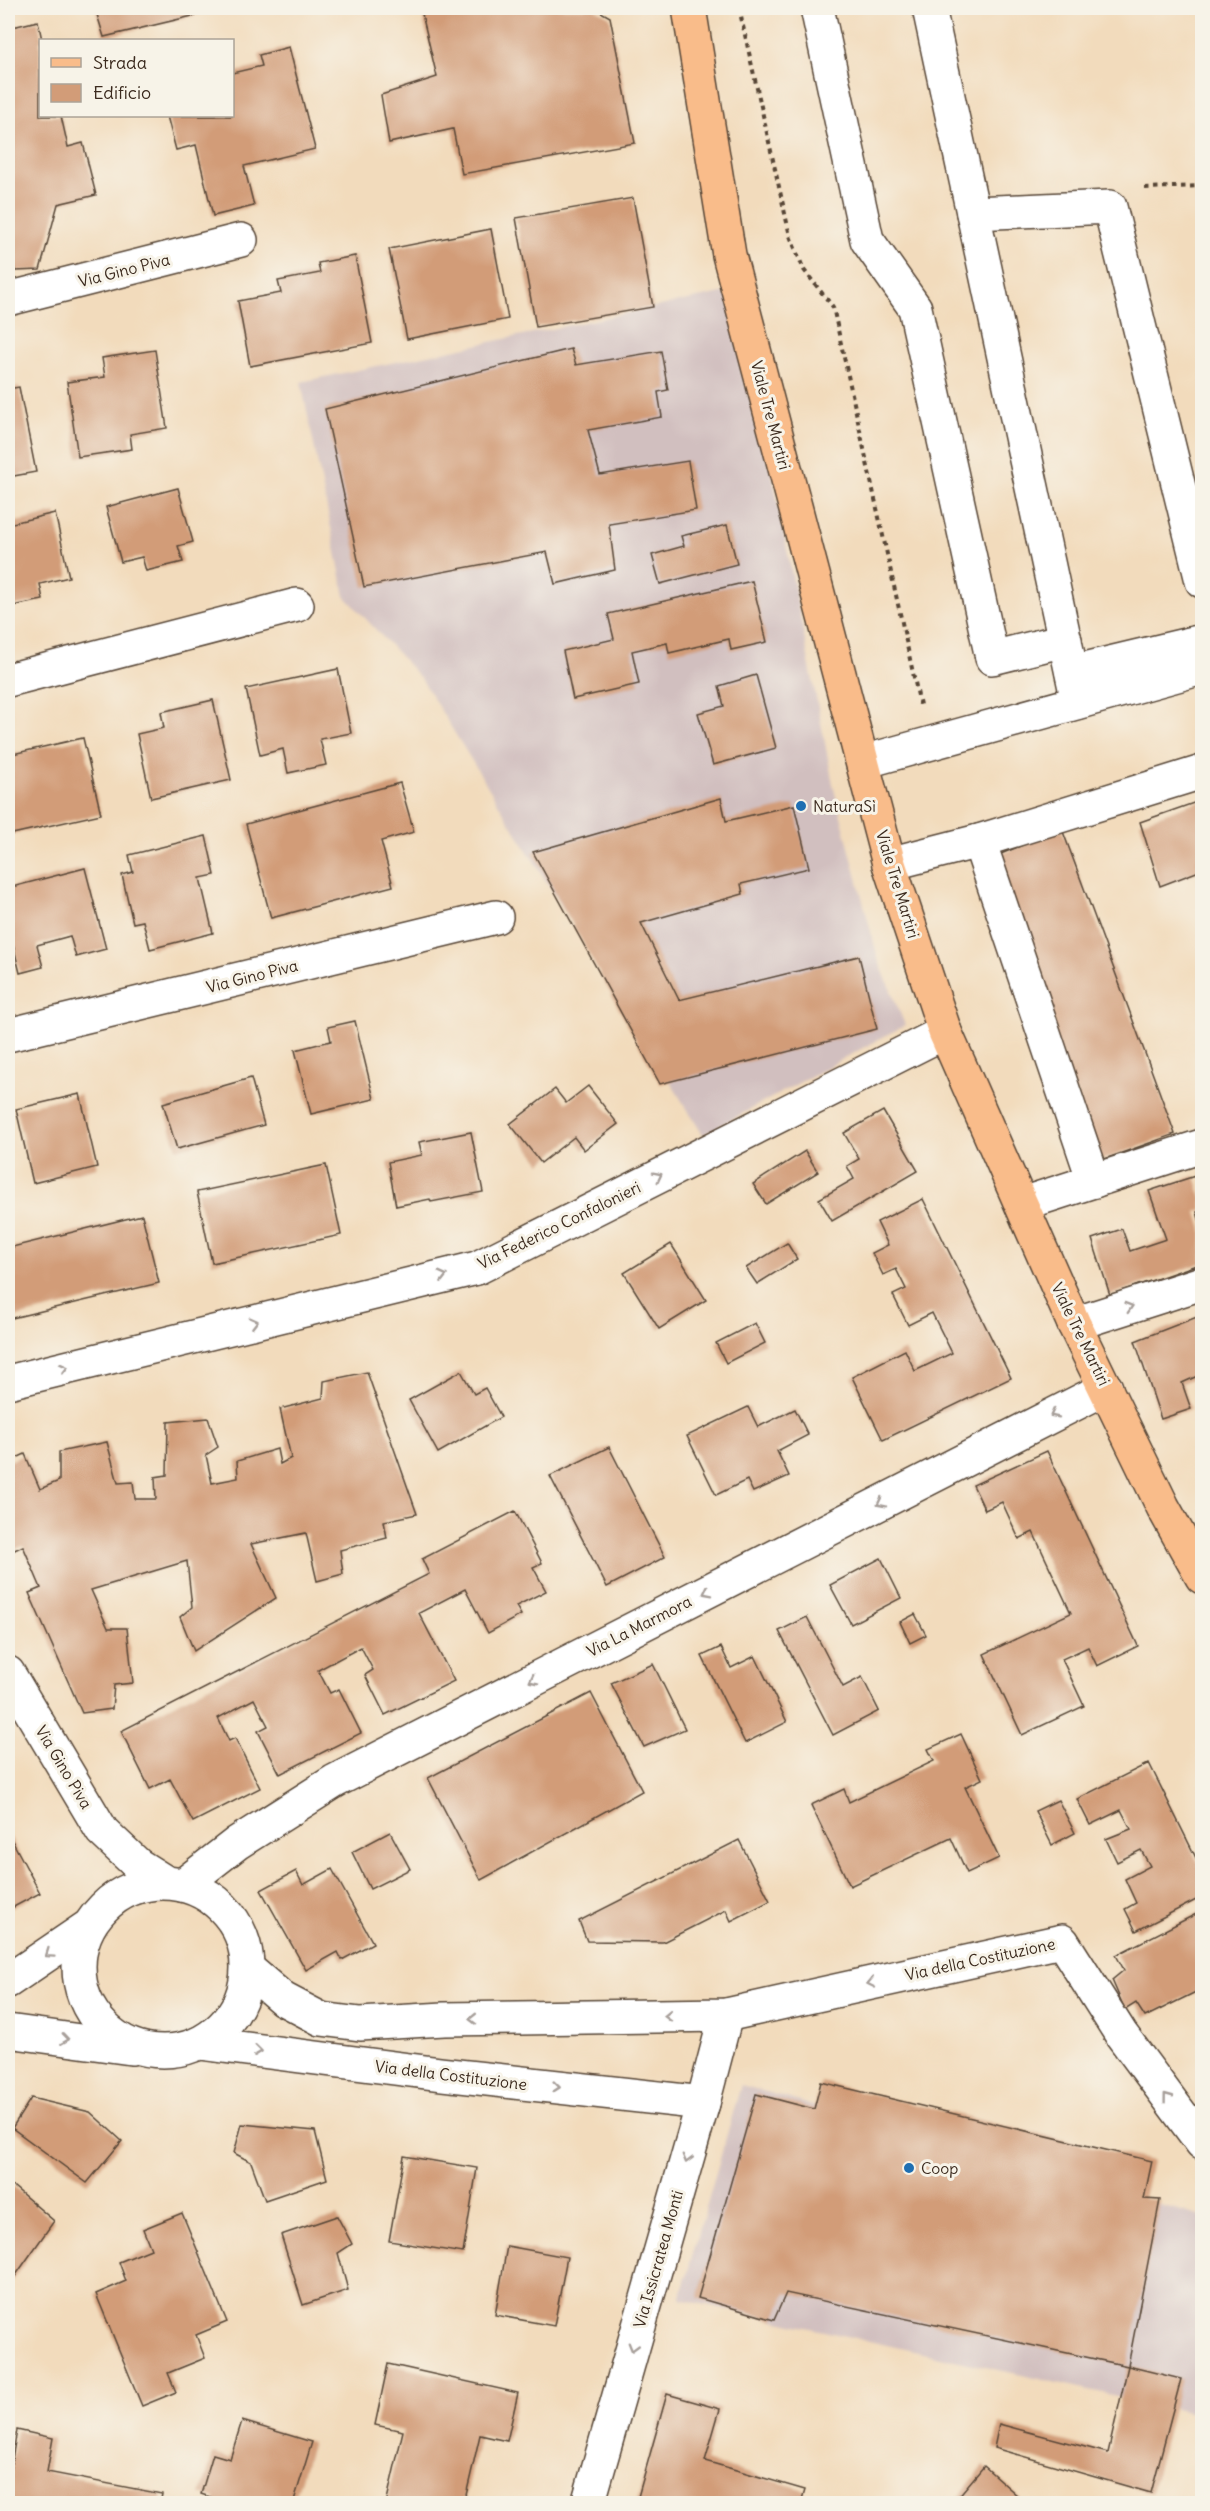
<svg xmlns="http://www.w3.org/2000/svg" width="1210" height="2511" font-family="Delius,sans-serif">
<style>
.industrial{fill:#d1bfbf}
.building{fill:#d29c78}
.lines{fill:none;stroke-linecap:round;stroke-linejoin:round}
.minor-casing{stroke:#564536;stroke-width:36}
.major-casing{stroke:#564536;stroke-width:36}
.path{stroke:#564536;stroke-width:4;stroke-dasharray:4.5 4.5;stroke-linecap:butt}
.minor{stroke:#fff;stroke-width:33}
.major{stroke:#f9bc8a;stroke-width:33}
.oneway{stroke:#a79f9a}
.poi-dot{fill:#1f6fb2;stroke:#f7f3e8;stroke-width:2}
.labels{text-anchor:middle;stroke-width:6;stroke-linejoin:round;paint-order:stroke}
.street-label{font-size:16px;fill:#3b2a1e;stroke:#f7f3e8}
.poi-label{font-size:16px;fill:#3b2a1e;stroke:#f7f3e8;text-anchor:start}
</style>
<rect width="100%" height="100%" fill="#f7f3e8"/>
<filter id="ink" filterUnits="userSpaceOnUse"><feTurbulence type="fractalNoise" baseFrequency=".0167" numOctaves="2"/><feDisplacementMap in="SourceGraphic" scale="12" xChannelSelector="R" yChannelSelector="G"/><feConvolveMatrix kernelMatrix="1 2 1 2 8 2 1 2 1" color-interpolation-filters="sRGB"/></filter>
<filter id="wash" filterUnits="userSpaceOnUse"><feTurbulence type="fractalNoise" baseFrequency=".008" numOctaves="4" result="noise"/><feDisplacementMap in="SourceGraphic" scale="24" xChannelSelector="R" yChannelSelector="G"/><feGaussianBlur stdDeviation="1.35" result="paint"/><feColorMatrix in="noise" values="0 0 0 0 0 0 0 0 0 0 0 0 0 0 0 0 0 1.4 0 .05"/><feComposite in="paint" operator="in"/></filter>
<g filter="url(#wash)">
<rect width="100%" height="100%" fill="#f2dbbc"/>
<g class="industrial">
<polygon points="736,290 834,789 878,959 905,1025 703,1135 422,680 345,596 301,382"/>
<polygon points="741,2085 1202,2217 1202,2415 680,2299"/>
</g>
<g id="blocks">
<g class="building">
<polygon points="95,8 226,8 104,37"/>
<polygon points="450,8 594,8 610,17 635,143 462,174 453,129 389,143 381,95 437,77 422,14"/>
<polygon points="38,21 42,40 40,40 40,116 61,116 68,147 83,143 96,195 58,204 40,270 15,271 8,240 8,28"/>
<polygon points="289,47 315,149 244,166 254,206 213,216 196,145 176,150 167,116 232,116 232,73 262,66 259,55"/>
<polygon points="633,198 653,307 536,327 516,218"/>
<polygon points="491,229 508,319 407,339 389,249"/>
<polygon points="355,256 372,343 250,366 238,301 281,293 278,281 320,273 318,263"/>
<polygon points="571,349 576,365 661,351 668,390 658,392 662,417 588,430 600,475 688,461 696,510 609,524 615,570 555,584 547,552 364,587 325,409"/>
<polygon points="155,350 167,428 130,434 132,449 78,457 67,382 105,377 102,358"/>
<polygon points="19,387 36,472 8,477 8,389"/>
<polygon points="178,488 193,542 178,546 183,562 146,571 142,557 121,562 106,507"/>
<polygon points="55,513 69,577 40,584 43,600 8,607 8,524"/>
<polygon points="727,525 737,564 660,584 652,555 684,546 681,536"/>
<polygon points="752,581 767,642 731,650 729,639 669,653 667,643 632,651 639,684 573,699 563,651 614,639 608,614"/>
<polygon points="338,669 351,733 320,739 326,765 288,773 283,749 260,755 246,689"/>
<polygon points="756,675 776,748 713,765 698,713 724,706 719,686"/>
<polygon points="213,700 231,780 151,798 137,734 164,728 161,712"/>
<polygon points="83,738 101,814 8,835 8,755"/>
<polygon points="400,783 414,832 381,841 393,886 271,918 246,824"/>
<polygon points="721,798 726,821 794,805 809,868 741,884 743,894 641,923 679,1000 859,956 877,1029 660,1084 533,852"/>
<polygon points="1202,800 1202,870 1160,886 1140,822"/>
<polygon points="1062,829 1175,1134 1099,1161 991,858"/>
<polygon points="206,836 215,875 200,878 213,933 150,949 143,921 133,923 122,875 133,872 129,855"/>
<polygon points="85,868 106,949 76,957 70,936 37,945 43,967 20,973 8,924 8,888"/>
<polygon points="355,1021 374,1099 311,1114 295,1050 331,1041 328,1027"/>
<polygon points="251,1078 264,1125 177,1149 163,1103"/>
<polygon points="588,1086 618,1124 584,1150 574,1137 541,1163 510,1124 555,1089 566,1103"/>
<polygon points="80,1094 97,1167 33,1183 16,1109"/>
<polygon points="883,1111 918,1171 832,1221 819,1199 854,1179 847,1166 859,1159 844,1133"/>
<polygon points="471,1132 483,1192 431,1202 430,1199 396,1206 388,1162 422,1155 419,1142"/>
<polygon points="805,1151 818,1172 766,1204 753,1184"/>
<polygon points="326,1165 341,1235 212,1263 197,1192"/>
<polygon points="1195,1176 1202,1198 1202,1210 1197,1212 1202,1229 1202,1263 1110,1295 1092,1239 1122,1229 1130,1251 1166,1239 1149,1191"/>
<polygon points="923,1199 1011,1378 883,1440 852,1377 905,1350 915,1371 952,1353 932,1313 908,1325 893,1295 906,1289 896,1269 883,1275 872,1253 888,1245 877,1222"/>
<polygon points="142,1215 159,1283 8,1319 8,1248"/>
<polygon points="787,1243 797,1259 757,1284 746,1268"/>
<polygon points="671,1244 706,1300 659,1329 624,1273"/>
<polygon points="1202,1315 1202,1374 1182,1383 1191,1409 1161,1419 1135,1341"/>
<polygon points="755,1323 765,1343 726,1363 716,1343"/>
<polygon points="461,1371 474,1394 485,1388 501,1417 438,1453 409,1400"/>
<polygon points="367,1372 417,1514 384,1521 387,1538 340,1550 343,1574 317,1581 306,1533 251,1544 276,1598 194,1651 180,1617 192,1607 187,1561 91,1590 108,1628 127,1628 133,1683 114,1685 112,1709 82,1713 29,1593 41,1588 23,1546 8,1553 8,1462 25,1454 40,1489 59,1481 59,1452 107,1442 118,1483 133,1482 135,1499 156,1499 155,1477 167,1475 168,1422 208,1418 218,1447 206,1455 212,1483 238,1478 237,1461 277,1449 280,1464 291,1458 280,1409 323,1398 324,1381"/>
<polygon points="748,1407 758,1427 795,1409 808,1435 777,1451 789,1476 753,1492 747,1480 716,1495 687,1436"/>
<polygon points="609,1447 665,1557 607,1587 550,1476"/>
<polygon points="1047,1451 1138,1646 1097,1666 1088,1647 1062,1659 1084,1706 1022,1735 984,1654 1071,1613 1033,1532 1019,1539 1002,1502 985,1510 973,1485"/>
<polygon points="515,1511 542,1563 533,1567 546,1591 516,1606 521,1615 488,1633 465,1589 419,1613 454,1681 385,1715 365,1675 373,1670 361,1647 318,1670 330,1693 339,1689 361,1733 280,1774 258,1731 268,1726 254,1699 218,1718 229,1741 235,1738 260,1788 193,1822 170,1779 150,1789 121,1731 429,1574 422,1559"/>
<polygon points="881,1558 901,1598 851,1624 830,1585"/>
<polygon points="915,1614 926,1635 910,1643 900,1622"/>
<polygon points="807,1617 843,1687 862,1677 879,1711 833,1735 779,1631"/>
<polygon points="721,1647 731,1668 755,1656 787,1722 745,1743 702,1656"/>
<polygon points="653,1664 685,1729 644,1747 611,1683"/>
<polygon points="591,1693 642,1791 481,1880 428,1778"/>
<polygon points="961,1734 982,1779 965,1787 999,1858 967,1873 951,1838 850,1886 811,1805 844,1789 849,1802 934,1761 928,1749"/>
<polygon points="1149,1763 1202,1870 1202,1897 1136,1931 1125,1909 1136,1903 1125,1879 1150,1866 1141,1850 1117,1862 1106,1839 1131,1829 1121,1810 1090,1825 1077,1799"/>
<polygon points="1058,1800 1075,1833 1052,1845 1035,1811"/>
<polygon points="390,1832 410,1869 370,1889 352,1852"/>
<polygon points="8,1833 40,1893 8,1910"/>
<polygon points="739,1840 770,1901 731,1921 726,1910 663,1942 587,1941 579,1921"/>
<polygon points="332,1869 373,1943 342,1960 338,1952 306,1970 261,1890 296,1871 303,1885"/>
<polygon points="1202,1911 1202,1989 1145,2017 1136,2003 1125,2010 1112,1980 1124,1970 1116,1955"/>
<polygon points="821,2082 1152,2161 1144,2199 1160,2200 1128,2366 786,2293 774,2320 698,2298 756,2094 814,2109"/>
<polygon points="31,2098 90,2112 122,2141 87,2183 12,2128"/>
<polygon points="242,2124 315,2131 327,2179 265,2200 251,2162 234,2153"/>
<polygon points="404,2156 477,2168 463,2253 389,2241"/>
<polygon points="8,2186 14,2187 54,2221 11,2282 8,2281"/>
<polygon points="182,2213 227,2322 196,2335 205,2358 168,2373 176,2392 142,2406 96,2294 126,2281 119,2262 151,2249 143,2229"/>
<polygon points="337,2216 352,2244 338,2253 348,2290 303,2305 281,2235"/>
<polygon points="507,2246 567,2257 554,2326 495,2315"/>
<polygon points="388,2364 518,2393 507,2441 480,2435 464,2504 386,2504 403,2431 375,2425"/>
<polygon points="1128,2366 1181,2379 1151,2493 994,2448 999,2424 1108,2453"/>
<polygon points="667,2394 720,2409 705,2461 805,2490 801,2504 636,2504"/>
<polygon points="242,2421 312,2442 293,2504 215,2504 216,2499 201,2494 213,2454 230,2459"/>
<polygon points="17,2430 53,2438 47,2472 162,2494 160,2504 8,2504 8,2482"/>
<polygon points="984,2466 1027,2504 952,2504"/>
</g>
</g>
</g>
<g filter="url(#ink)">
<use href="#blocks" fill-opacity="0" stroke="#564536" stroke-width="1.5"/>
<g class="lines">
<defs>
<g id="minor">
<polyline points="817,8 867,240 915,308 992,658 1065,640"/>
<polyline points="929,8 1078,702"/>
<polyline points="973,213 1110,207 1202,581"/>
<polyline points="8,299 241,240"/>
<polyline points="1072,672 1202,641"/>
<polyline points="8,680 297,605"/>
<polyline points="863,762 1202,668"/>
<polyline points="979,841 1094,1181"/>
<polyline points="889,864 979,841 1202,772"/>
<polyline points="8,1035 496,917"/>
<polyline points="1022,1204 1202,1146"/>
<polyline points="1074,1324 1202,1283"/>
<polyline points="8,1382 477,1268 945,1032"/>
<polyline points="8,1673 102,1831 138,1865 165,1882"/>
<circle cx="163" cy="1967" r="84"/>
<polyline points="183,1885 237,1843 335,1781 1106,1388"/>
<polyline points="248,1969 283,1999 321,2019 360,2024 444,2019 726,2015 1062,1941 1121,2034 1202,2143"/>
<polyline points="8,1981 89,1926"/>
<polyline points="8,2031 131,2048"/>
<polyline points="200,2043 441,2074 703,2103"/>
<polyline points="588,2504 703,2103 726,2015"/>
</g>
<polyline id="major" points="689,8 729,255 889,864 945,1032 1074,1324 1163,1507 1202,1577"/>
</defs>
<use href="#minor" class="minor-casing"/>
<use href="#major" class="major-casing"/>
<g class="path">
<polyline points="739,8 790,236 804,270 833,307 920,705"/>
<polyline points="1145,188 1202,186"/>
<polyline points="225,1903 255,1930"/>
</g>
<use href="#minor" class="minor"/>
<use href="#major" class="major"/>
</g>
<defs><path id="oneway-chevron" d="M-2-3.5L2.5 0L-2 3.5" fill="none" stroke-width="1.6" stroke-linecap="round" stroke-linejoin="round" transform="scale(1.5)"/></defs>
<g class="oneway">
<use href="#oneway-chevron" transform="translate(658 1176) rotate(-27)"/>
<use href="#oneway-chevron" transform="translate(443 1276) rotate(-14)"/>
<use href="#oneway-chevron" transform="translate(1129 1307) rotate(-18)"/>
<use href="#oneway-chevron" transform="translate(254 1322) rotate(-14)"/>
<use href="#oneway-chevron" transform="translate(64 1368) rotate(-14)"/>
<use href="#oneway-chevron" transform="translate(1054 1414) rotate(153)"/>
<use href="#oneway-chevron" transform="translate(881 1503) rotate(153)"/>
<use href="#oneway-chevron" transform="translate(707 1592) rotate(153)"/>
<use href="#oneway-chevron" transform="translate(533 1680) rotate(153)"/>
<use href="#oneway-chevron" transform="translate(49 1954) rotate(145)"/>
<use href="#oneway-chevron" transform="translate(871 1983) rotate(168)"/>
<use href="#oneway-chevron" transform="translate(668 2016) rotate(179)"/>
<use href="#oneway-chevron" transform="translate(473 2019) rotate(179)"/>
<use href="#oneway-chevron" transform="translate(65 2039) rotate(8)"/>
<use href="#oneway-chevron" transform="translate(258 2051) rotate(7)"/>
<use href="#oneway-chevron" transform="translate(556 2087) rotate(6)"/>
<use href="#oneway-chevron" transform="translate(1167 2097) rotate(-127)"/>
<use href="#oneway-chevron" transform="translate(687 2159) rotate(106)"/>
<use href="#oneway-chevron" transform="translate(633 2347) rotate(106)"/>
</g>
</g>
<g class="poi-dot">
<circle cx="801" cy="806" r="6"/>
<circle cx="909" cy="2168" r="6"/>
</g>
<g class="labels">
<g class="street-label">
<text transform="translate(124 270) rotate(-14)" y="6">Via Gino Piva</text>
<text transform="translate(771 415) rotate(75)" y="6">Viale Tre Martiri</text>
<text transform="translate(898 884) rotate(73)" y="6">Viale Tre Martiri</text>
<text transform="translate(252 976) rotate(-14)" y="6">Via Gino Piva</text>
<text transform="translate(559 1225) rotate(-26)" y="6">Via Federico Confalonieri</text>
<text transform="translate(1081 1334) rotate(64)" y="6">Viale Tre Martiri</text>
<text transform="translate(639 1626) rotate(-27)" y="6">Via La Marmora</text>
<text transform="translate(64 1767) rotate(59)" y="6">Via Gino Piva</text>
<text transform="translate(980 1959) rotate(-12)" y="6">Via della Costituzione</text>
<text transform="translate(451 2075) rotate(7)" y="6">Via della Costituzione</text>
<text transform="translate(658 2259) rotate(-74)" y="6">Via Issicratea Monti</text>
</g>
<g class="poi-label">
<text x="813" y="812">NaturaSì</text>
<text x="921" y="2174">Coop</text>
</g>
</g>
<rect width="1210" height="2511" fill="none" stroke="#f7f3e8" stroke-width="30"/>
<rect x="39" y="39" width="195" height="78" fill="#f7f3e8" stroke="#aca397" stroke-width="1.5"/>
<rect x="51" y="58" width="30" height="9" fill="#f9bc8a" stroke="#aca397" stroke-width="1.5"/>
<text x="93" y="69" font-size="18" fill="#3b2a1e">Strada</text>
<rect x="51" y="84" width="30" height="18" fill="#d29c78" stroke="#aca397" stroke-width="1.5"/>
<text x="93" y="99" font-size="18" fill="#3b2a1e">Edificio</text>
</svg>
